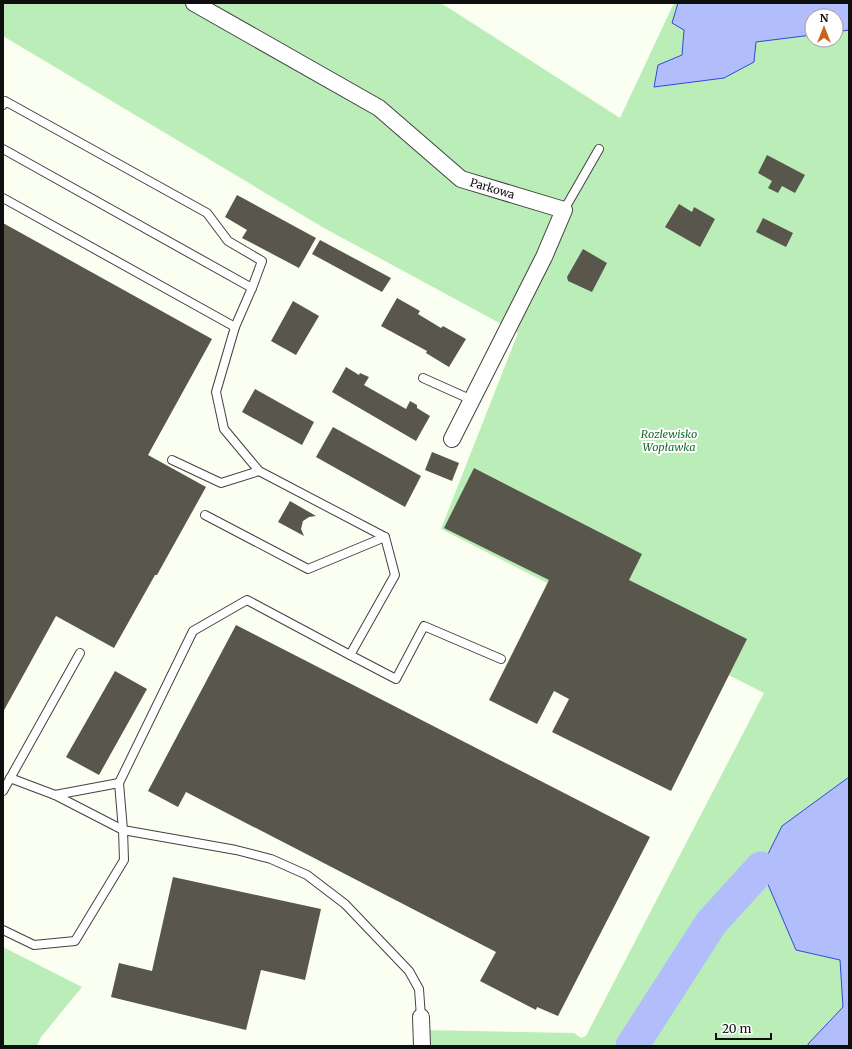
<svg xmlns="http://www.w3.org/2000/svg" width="852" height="1049" font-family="Merriweather,serif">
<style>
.green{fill:#baedb7;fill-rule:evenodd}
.water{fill:#b2bdfb;stroke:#3349d7}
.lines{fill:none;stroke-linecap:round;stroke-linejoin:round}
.river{stroke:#b2bdfb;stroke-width:33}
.building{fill:#59574b}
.service-casing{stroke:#424242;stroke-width:10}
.minor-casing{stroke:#424242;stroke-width:18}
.service{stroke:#fff;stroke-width:8}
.minor{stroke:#fff;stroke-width:16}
.labels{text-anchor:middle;stroke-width:4;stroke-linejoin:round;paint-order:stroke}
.street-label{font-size:11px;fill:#0f0f0f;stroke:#fff}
.park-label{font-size:11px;font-style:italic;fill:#1a6d2f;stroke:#fff}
</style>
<rect width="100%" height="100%" fill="#fbfff1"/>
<g class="green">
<path d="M 3,3 L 441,3 L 620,118 L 674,3 L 849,3 L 849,1046 L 419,1046 L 420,1030 L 574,1033 L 581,1038 L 586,1036 L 764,693 L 441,529 L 518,333 L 324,228 L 3,36 ZM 812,16 L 836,16 L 836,40 L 812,40 Z"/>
<polygon points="3,947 82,987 41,1037 37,1046 3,1046"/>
</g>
<g class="water">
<polygon points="678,3 849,3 849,30 836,32 836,16 812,16 812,35 756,42 754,62 724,78 654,87 658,65 682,55 684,30 672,23"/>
<polygon points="849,777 849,1046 808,1046 808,1044 843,1007 840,960 796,950 761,868 782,826"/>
</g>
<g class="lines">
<polyline class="river" points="632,1046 711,923 761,868"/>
</g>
<g class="building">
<polygon points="767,155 805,175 795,193 782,186 778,193 768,188 772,181 758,173"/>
<polygon points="237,195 316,238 299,268 242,238 247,230 225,217"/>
<polygon points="679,204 692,212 694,207 715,219 700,247 665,227"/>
<polygon points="763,218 793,233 786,247 756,232"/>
<polygon points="3,223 212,339 148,455 206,487 157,575 155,575 114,648 56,616 3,712"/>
<polygon points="320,240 391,278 382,292 312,254"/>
<polygon points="583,249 607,263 592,292 568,281 567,277"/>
<polygon points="397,298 420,311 418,314 441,328 443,326 466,339 449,367 426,353 427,351 381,326"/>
<polygon points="293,301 319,316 296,355 271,341"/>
<polygon points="346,367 359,375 360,373 369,377 364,385 406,409 410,401 417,405 417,408 430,416 416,441 332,392"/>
<polygon points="255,389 314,422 302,445 242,412"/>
<polygon points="333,427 421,476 405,507 316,457"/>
<polygon points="432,452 459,463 452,481 425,470"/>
<polygon points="474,468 642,554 629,580 747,639 671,791 552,732 569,699 554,691 537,724 489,700 549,580 444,528"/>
<polygon points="290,501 316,516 309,517 303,521 301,529 304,536 278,522"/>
<polygon points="236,625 650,837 558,1016 537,1007 536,1010 480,981 496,952 186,792 178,807 148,791"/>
<polygon points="115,671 147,689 99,775 66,757"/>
<polygon points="173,877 321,909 305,980 261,970 246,1030 111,997 119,963 152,971"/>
</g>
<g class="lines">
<defs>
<g id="service">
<polyline points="3,105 5,101 207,213 228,241 262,261 252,288"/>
<polyline points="3,149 252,288 235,327"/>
<polyline points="3,198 235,327 216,392 224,429 259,471 385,537 395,575 350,655 247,600 193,631 119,783"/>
<polyline points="564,210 599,149"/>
<polyline points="423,378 472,400"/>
<polyline points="172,460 221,483 259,471"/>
<polyline points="205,515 308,569 385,537"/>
<polyline points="350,655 396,679 424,626 501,659"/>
<polyline points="3,791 80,653"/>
<polyline points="55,795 119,783 123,830 236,850 271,859 307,875 345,904 409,971 419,989 421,1017"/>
<polyline points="3,930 34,945 75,941 124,860 123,830 55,795 10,778"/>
</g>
<g id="minor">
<path id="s1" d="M 194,3 L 379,108 L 461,179 L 564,210 L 544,257 L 452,439"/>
<polyline points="421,1017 422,1046"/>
</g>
</defs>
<use href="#service" class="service-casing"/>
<use href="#minor" class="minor-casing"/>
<use href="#service" class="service"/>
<use href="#minor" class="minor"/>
</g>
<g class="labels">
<g class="street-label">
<text dy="4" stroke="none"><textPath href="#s1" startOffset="354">Parkowa</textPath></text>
</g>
<g class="park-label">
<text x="669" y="438">Rozlewisko<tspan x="669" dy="13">Wopławka</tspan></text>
</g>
</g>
<rect width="852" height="1049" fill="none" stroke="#0f0f0f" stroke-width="8"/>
<g transform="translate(824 28)"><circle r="19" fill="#ffffff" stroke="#9f9f9f"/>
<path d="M0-3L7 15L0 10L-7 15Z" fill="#ca651c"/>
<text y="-6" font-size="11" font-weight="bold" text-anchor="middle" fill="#0f0f0f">N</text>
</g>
<path d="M716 1033v6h55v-6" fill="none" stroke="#0f0f0f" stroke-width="2"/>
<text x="722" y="1033" font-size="12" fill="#0f0f0f" stroke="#ffffff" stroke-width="3" paint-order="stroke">20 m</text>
</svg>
